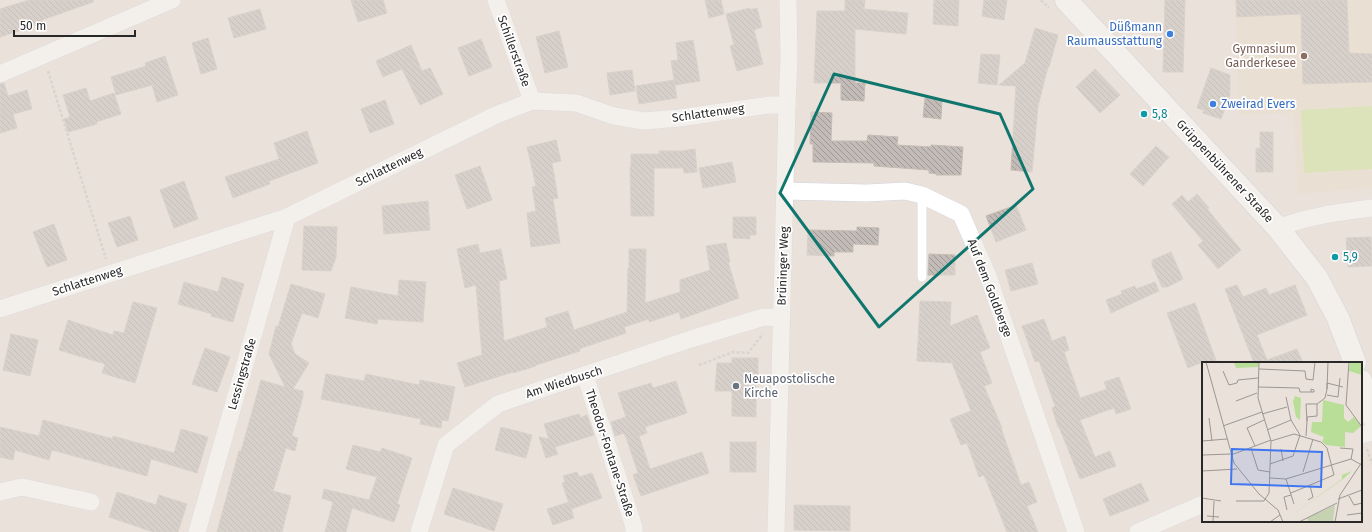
<svg xmlns="http://www.w3.org/2000/svg" width="1372" height="532" font-family="'Fira Sans',sans-serif">
<style>
.education{fill:#ebdcca}
.pitch{fill:#cde594}
.building{fill:url(#building-back-hatch);stroke:#c5bdb4}
.lines{fill:none;stroke-linecap:round;stroke-linejoin:round}
.lane-casing{stroke:#cfd4e0;stroke-width:10}
.street-casing{stroke:#cfd4e0;stroke-width:18}
.secondary-casing{stroke:#cfd4e0;stroke-width:24}
.path{stroke:#c3c3c3;stroke-width:2.5;stroke-dasharray:3 2;stroke-linecap:butt}
.lane{stroke:#fff;stroke-width:9}
.street{stroke:#fff;stroke-width:17}
.secondary{stroke:#fff;stroke-width:22}
.marked{fill:none;stroke:#0f766e;stroke-width:3;stroke-linejoin:round}
.shop-dot{fill:#3f7fe0;stroke:#fff;stroke-width:1.5}
.education-dot{fill:#8d6e63;stroke:#fff;stroke-width:1.5}
.culture-dot{fill:#0f9aa8;stroke:#fff;stroke-width:1.5}
.worship-dot{fill:#6b7280;stroke:#fff;stroke-width:1.5}
.labels{text-anchor:middle;stroke-width:3.5;stroke-linejoin:round;paint-order:stroke}
.shop-label{font-size:12px;fill:#366cbe;stroke:#fff;text-anchor:end}
.education-label{font-size:12px;fill:#785e54;stroke:#fff;text-anchor:end}
.street-label{font-size:12px;fill:#282828;stroke:#fff}
.culture-label{font-size:12px;fill:#0d838f;stroke:#fff;text-anchor:start}
.worship-label{font-size:12px;fill:#5b616d;stroke:#fff;text-anchor:start}
.inset-road{fill:none;stroke:#9c9793;stroke-width:1}
.view{fill:#4077f0;fill-opacity:0.15;stroke:#4077f0;stroke-width:2}
.inset-edge{fill:none;stroke:#282828;stroke-width:2}
</style>
<defs>
<pattern id="building-back-hatch" width="6" height="6" patternUnits="userSpaceOnUse"><rect width="6" height="6" fill="#c2bbb7"/><path d="M-1 5l2 2M0 0l6 6M5-1l2 2" fill="none" stroke="#9e9895"/></pattern>
</defs>
<rect width="100%" height="100%" fill="#eae1da"/>
<polygon class="education" points="1234,0 1372,0 1372,188 1298,194 1293,113 1239,115"/>
<polygon class="pitch" points="1372,106 1372,169 1304,173 1301,110"/>
<g class="building">
<polygon points="29,0 93,0 93,2 42,20 43,23 0,37 0,9"/>
<polygon points="351,0 383,0 387,13 358,22"/>
<polygon points="705,0 721,0 724,14 709,18"/>
<polygon points="845,0 865,0 864,9 908,13 906,34 855,29 855,83 865,83 864,101 841,100 841,83 814,83 817,11 845,11"/>
<polygon points="934,0 959,0 958,26 933,24"/>
<polygon points="984,0 1007,0 1004,20 982,16"/>
<polygon points="1165,0 1185,0 1183,72 1163,72"/>
<polygon points="1236,0 1347,0 1349,53 1372,54 1372,82 1303,84 1301,14 1237,17"/>
<polygon points="750,8 750,10 757,8 762,27 754,30 763,64 737,71 730,46 734,45 726,14"/>
<polygon points="260,9 266,29 234,38 228,18"/>
<polygon points="1035,28 1058,35 1049,67 1048,67 1038,106 1032,172 1011,170 1016,86 999,85 1025,63"/>
<polygon points="559,31 568,67 545,73 536,37"/>
<polygon points="208,38 217,69 201,74 192,43"/>
<polygon points="481,39 492,67 469,76 458,48"/>
<polygon points="693,40 700,81 675,85 671,61 678,60 676,43"/>
<polygon points="411,45 422,71 430,68 443,94 420,105 402,69 383,77 376,61"/>
<polygon points="981,54 1000,55 997,85 978,83"/>
<polygon points="165,56 178,95 157,102 152,85 116,95 111,77 146,66 145,63"/>
<polygon points="1211,68 1230,75 1230,95 1221,119 1203,113 1204,110 1197,108"/>
<polygon points="1095,69 1120,95 1100,113 1076,87"/>
<polygon points="632,70 635,91 610,95 607,73"/>
<polygon points="674,80 677,98 639,104 636,86"/>
<polygon points="4,83 8,96 27,90 32,109 13,114 17,128 0,133 0,84"/>
<polygon points="86,88 90,101 114,93 121,114 96,122 97,124 68,132 64,119 70,117 63,95"/>
<polygon points="925,98 942,100 941,119 923,117"/>
<polygon points="385,100 394,124 370,133 361,109"/>
<polygon points="811,112 832,113 831,141 867,141 868,135 898,137 897,145 931,147 931,145 963,147 961,175 936,175 937,174 929,173 929,170 874,166 874,163 813,162 813,144 810,144"/>
<polygon points="307,131 318,163 269,181 270,184 233,198 225,177 279,159 274,143"/>
<polygon points="1260,132 1273,132 1273,172 1256,172 1256,148 1260,149"/>
<polygon points="556,140 561,161 552,163 558,198 553,199 560,243 531,247 527,213 536,211 532,187 536,186 527,147"/>
<polygon points="1156,146 1169,157 1143,186 1130,174"/>
<polygon points="695,149 697,172 684,173 683,168 654,168 654,216 631,216 630,167 631,166 631,154 659,154 659,151 682,151"/>
<polygon points="732,162 736,182 703,188 699,168"/>
<polygon points="480,166 492,200 467,209 455,175"/>
<polygon points="184,181 198,219 174,228 160,190"/>
<polygon points="1197,194 1209,208 1207,209 1241,250 1218,269 1198,245 1203,241 1172,204 1182,195 1188,202"/>
<polygon points="428,201 430,230 384,234 382,206"/>
<polygon points="1016,205 1026,230 996,242 986,216"/>
<polygon points="130,216 138,240 117,247 108,223"/>
<polygon points="733,217 756,217 756,235 750,235 750,239 733,238"/>
<polygon points="54,224 67,260 47,267 33,232"/>
<polygon points="304,226 337,227 336,257 331,271 302,270"/>
<polygon points="857,227 879,228 878,245 853,244 853,252 834,252 834,256 807,255 808,230 857,231"/>
<polygon points="1371,237 1372,266 1348,267 1346,238"/>
<polygon points="726,243 730,262 728,262 739,298 681,319 679,312 649,322 649,319 624,327 626,333 579,349 580,351 536,365 536,366 513,373 513,372 465,387 457,363 482,355 476,285 465,288 457,249 478,244 480,253 501,249 507,279 499,281 504,341 547,327 545,318 568,311 574,330 627,312 628,268 629,268 629,249 646,249 645,303 680,292 680,280 710,270 706,246"/>
<polygon points="1171,252 1183,279 1167,287 1162,287 1152,265 1152,260"/>
<polygon points="929,254 955,255 955,275 928,275"/>
<polygon points="1032,263 1038,284 1011,291 1005,270"/>
<polygon points="222,277 244,284 233,322 211,316 212,314 178,304 184,282 218,292"/>
<polygon points="399,280 426,282 423,322 378,319 377,324 345,318 351,287 398,296"/>
<polygon points="1155,282 1159,291 1111,313 1106,300 1122,294 1121,291 1135,286 1136,289"/>
<polygon points="291,284 325,294 318,318 302,313 291,344 295,354 309,363 293,389 303,391 303,397 292,436 298,438 295,451 286,448 273,491 291,496 282,532 217,532 239,451 241,451 261,380 285,387 269,354 276,326 278,327"/>
<polygon points="1237,285 1243,297 1266,288 1269,295 1295,285 1307,315 1257,335 1267,360 1297,349 1303,363 1254,363 1225,289"/>
<polygon points="920,301 951,302 950,326 977,315 990,348 980,352 992,383 984,386 1002,428 1001,428 1021,485 1029,482 1037,502 1027,506 1038,532 1007,532 984,475 979,477 967,443 961,445 950,419 971,411 952,363 917,361"/>
<polygon points="133,302 157,308 135,383 102,373 105,364 59,350 68,320 113,335 114,331 124,333"/>
<polygon points="1195,303 1217,363 1200,363 1188,368 1167,313"/>
<polygon points="1044,319 1052,341 1065,336 1069,350 1064,352 1080,398 1107,389 1104,382 1119,377 1131,409 1116,414 1114,408 1080,420 1095,457 1110,451 1116,466 1080,479 1059,427 1058,427 1052,408 1055,406 1039,361 1035,362 1022,326"/>
<polygon points="11,334 38,340 30,376 3,370"/>
<polygon points="205,348 230,357 217,392 192,384"/>
<polygon points="732,358 758,358 758,382 756,382 756,417 732,416 732,391 715,391 717,363 732,363"/>
<polygon points="326,374 364,381 366,374 419,385 420,380 455,387 448,421 442,420 441,428 420,424 421,419 321,399"/>
<polygon points="676,381 687,413 645,427 647,433 639,436 650,469 702,452 709,473 641,496 633,475 638,473 627,440 624,433 615,436 611,422 626,417 618,393 651,383 653,388"/>
<polygon points="579,414 580,418 587,415 594,435 555,447 558,454 546,458 539,437 549,439 544,424"/>
<polygon points="43,420 113,439 113,436 174,453 181,429 208,437 197,473 151,459 147,476 52,450 49,460 15,450 13,460 0,457 0,427 39,436"/>
<polygon points="501,427 532,435 526,458 495,450"/>
<rect x="730" y="442" width="26" height="30"/>
<polygon points="353,445 380,452 382,448 412,458 397,504 400,505 394,522 352,508 346,532 325,532 333,502 322,498 324,489 369,500 377,477 346,469"/>
<polygon points="577,472 579,477 592,473 602,498 571,509 562,483 565,482 563,476"/>
<polygon points="1141,483 1149,501 1110,516 1103,499"/>
<polygon points="453,488 503,504 494,531 444,514"/>
<polygon points="117,492 156,505 159,495 187,504 178,532 153,532 109,517"/>
<polygon points="569,502 574,518 553,525 547,509"/>
<polygon points="794,505 850,506 850,531 794,530"/>
</g>
<g class="lines">
<defs>
<polyline id="lane" points="922,277 922,195"/>
<g id="street">
<polyline points="496,0 532,101"/>
<polyline points="0,74 172,0"/>
<polyline points="785,191 867,193 905,191 922,195 961,214 988,276 1076,532"/>
<path d="M 1278,228 C 1308,216 1340,212 1372,208"/>
<polyline points="0,309 287,217 496,115 532,101 576,103 614,116 644,121 679,118 769,105 787,105"/>
<polyline points="585,375 634,527 634,532"/>
<polyline points="1361,435 1372,432"/>
<polyline points="0,492 22,487 91,502"/>
<polyline points="197,532 287,217"/>
<polyline points="419,532 446,445 498,404 691,339 764,317 782,318"/>
<polyline points="776,532 787,105 789,59 788,0"/>
<polyline points="1138,532 1203,504"/>
</g>
<g id="secondary">
<polyline points="1066,0 1278,228 1317,278 1338,318 1355,363"/>
<polyline points="1361,381 1372,416"/>
</g>
</defs>
<use href="#lane" class="lane-casing"/>
<use href="#street" class="street-casing"/>
<use href="#secondary" class="secondary-casing"/>
<g class="path">
<polyline points="1041,0 1049,8"/>
<polyline points="48,71 106,259"/>
<polyline points="699,365 733,352 748,353 763,334"/>
<polyline points="1367,449 1372,464"/>
</g>
<use href="#lane" class="lane"/>
<use href="#street" class="street"/>
<use href="#secondary" class="secondary"/>
</g>
<path d="M0 0H1372V532H0ZM 834,74 L 1000,114 L 1033,189 L 879,327 L 780,193 Z" fill="#eae1da" fill-opacity=".55" fill-rule="evenodd"/>
<path class="marked" d="M 834,74 L 1000,114 L 1033,189 L 879,327 L 780,193 Z"/>
<g class="shop-dot">
<circle cx="1170" cy="34" r="4"/>
<circle cx="1213" cy="104" r="4"/>
</g>
<circle class="education-dot" cx="1304" cy="56" r="4"/>
<g class="culture-dot">
<circle cx="1144" cy="114" r="4"/>
<circle cx="1335" cy="257" r="4"/>
</g>
<circle class="worship-dot" cx="736" cy="386" r="4"/>
<g class="labels">
<g class="shop-label">
<text x="1162" y="31">Düßmann<tspan x="1162" dy="14">Raumausstattung</tspan></text>
<text x="1221" y="108" text-anchor="start">Zweirad Evers</text>
</g>
<g class="education-label">
<text x="1296" y="53">Gymnasium<tspan x="1296" dy="14">Ganderkesee</tspan></text>
</g>
<g class="street-label">
<text transform="translate(514 51) rotate(70)" y="4">Schillerstraße</text>
<text transform="translate(708 113) rotate(-8)" y="4">Schlattenweg</text>
<text transform="translate(389 167) rotate(-26)" y="4">Schlattenweg</text>
<text transform="translate(1225 171) rotate(47)" y="4">Grüppenbührener Straße</text>
<text transform="translate(783 266) rotate(-88)" y="4">Brüninger Weg</text>
<text transform="translate(87 281) rotate(-18)" y="4">Schlattenweg</text>
<text transform="translate(990 288) rotate(69)" y="4">Auf dem Goldberge</text>
<text transform="translate(242 374) rotate(-74)" y="4">Lessingstraße</text>
<text transform="translate(564 382) rotate(-18)" y="4">Am Wiedbusch</text>
<text transform="translate(610 453) rotate(72)" y="4">Theodor-Fontane-Straße</text>
</g>
<g class="culture-label">
<text x="1152" y="118">5,8</text>
<text x="1343" y="261">5,9</text>
</g>
<g class="worship-label">
<text x="744" y="383">Neuapostolische<tspan x="744" dy="14">Kirche</tspan></text>
</g>
</g>
<g transform="translate(1202 362)">
<rect width="160" height="160" fill="#eae1da"/>
<path d="M 32,0 L 57,0 L 56,5 L 34,6 ZM 148,0 L 160,0 L 160,13 L 147,9 ZM 93,34 L 99,36 L 98,58 L 94,55 L 91,39 ZM 121,38 L 142,43 L 142,56 L 146,60 L 152,55 L 159,64 L 151,71 L 143,70 L 143,85 L 124,83 L 120,80 L 122,75 L 109,70 L 110,60 L 120,60 Z" fill="#b9de98"/>
<path d="M 150,109 L 141,117 L 83,158 L 140,117 L 140,113 Z" fill="#b9de98"/>
<path d="M 133,143 L 131,160 L 106,160 L 105,156 Z" fill="#c6d3b2"/>
<path class="inset-road" d="M 4,0 L 32,101 L 57,132 L 76,148 L 81,160M 147,0 L 144,43 L 160,65M 57,7 L 103,9 L 104,17 L 111,18 L 113,0M 21,9 L 27,23 L 35,21 L 36,18 L 56,16M 125,21 L 125,27 L 126,0M 125,21 L 141,25M 56,25 L 97,26 L 98,30 L 112,30 L 112,28 L 109,27 L 109,30M 125,33 L 136,35 L 138,16M 34,39 L 55,31M 60,52 L 85,45M 105,55 L 105,59 L 104,42 L 115,42 L 123,36 L 125,27M 105,55 L 115,54 L 115,42M 7,56 L 10,79M 21,64 L 60,50M 65,68 L 89,58M 104,74 L 105,59M 0,79 L 25,77M 69,79 L 92,72 L 119,80 L 125,86 L 132,113 L 89,131M 53,84 L 45,66 L 62,58M 49,86 L 56,108 L 68,110M 138,86 L 151,87 L 149,97M 79,87 L 81,99M 1,93 L 29,92M 29,93 L 69,78M 68,102 L 91,94 L 98,73 L 89,58 L 84,35M 0,109 L 35,107M 101,110 L 111,77M 68,116 L 84,117 L 149,97 L 158,102M 84,117 L 92,142M 147,134 L 152,143 L 160,141M 0,136 L 19,139M 136,137 L 160,128M 106,138 L 111,135 L 108,124M 34,139 L 62,139 L 67,131 L 69,79 L 56,36 L 57,0M 85,148 L 82,135 L 89,133M 145,153 L 160,151M 5,154 L 17,155M 11,160 L 12,139M 68,160 L 78,153M 97,160 L 135,141M 133,160 L 138,133 L 160,100"/>
<path class="view" d="M 30,87 L 120,90 L 119,125 L 29,122 Z"/>
<rect width="160" height="160" class="inset-edge"/>
</g>
<path d="M14 30v6h121v-6" fill="none" stroke="#282828" stroke-width="2"/>
<text x="20" y="30" font-size="12" fill="#282828" stroke="#ffffff" stroke-width="3" paint-order="stroke">50 m</text>
</svg>
